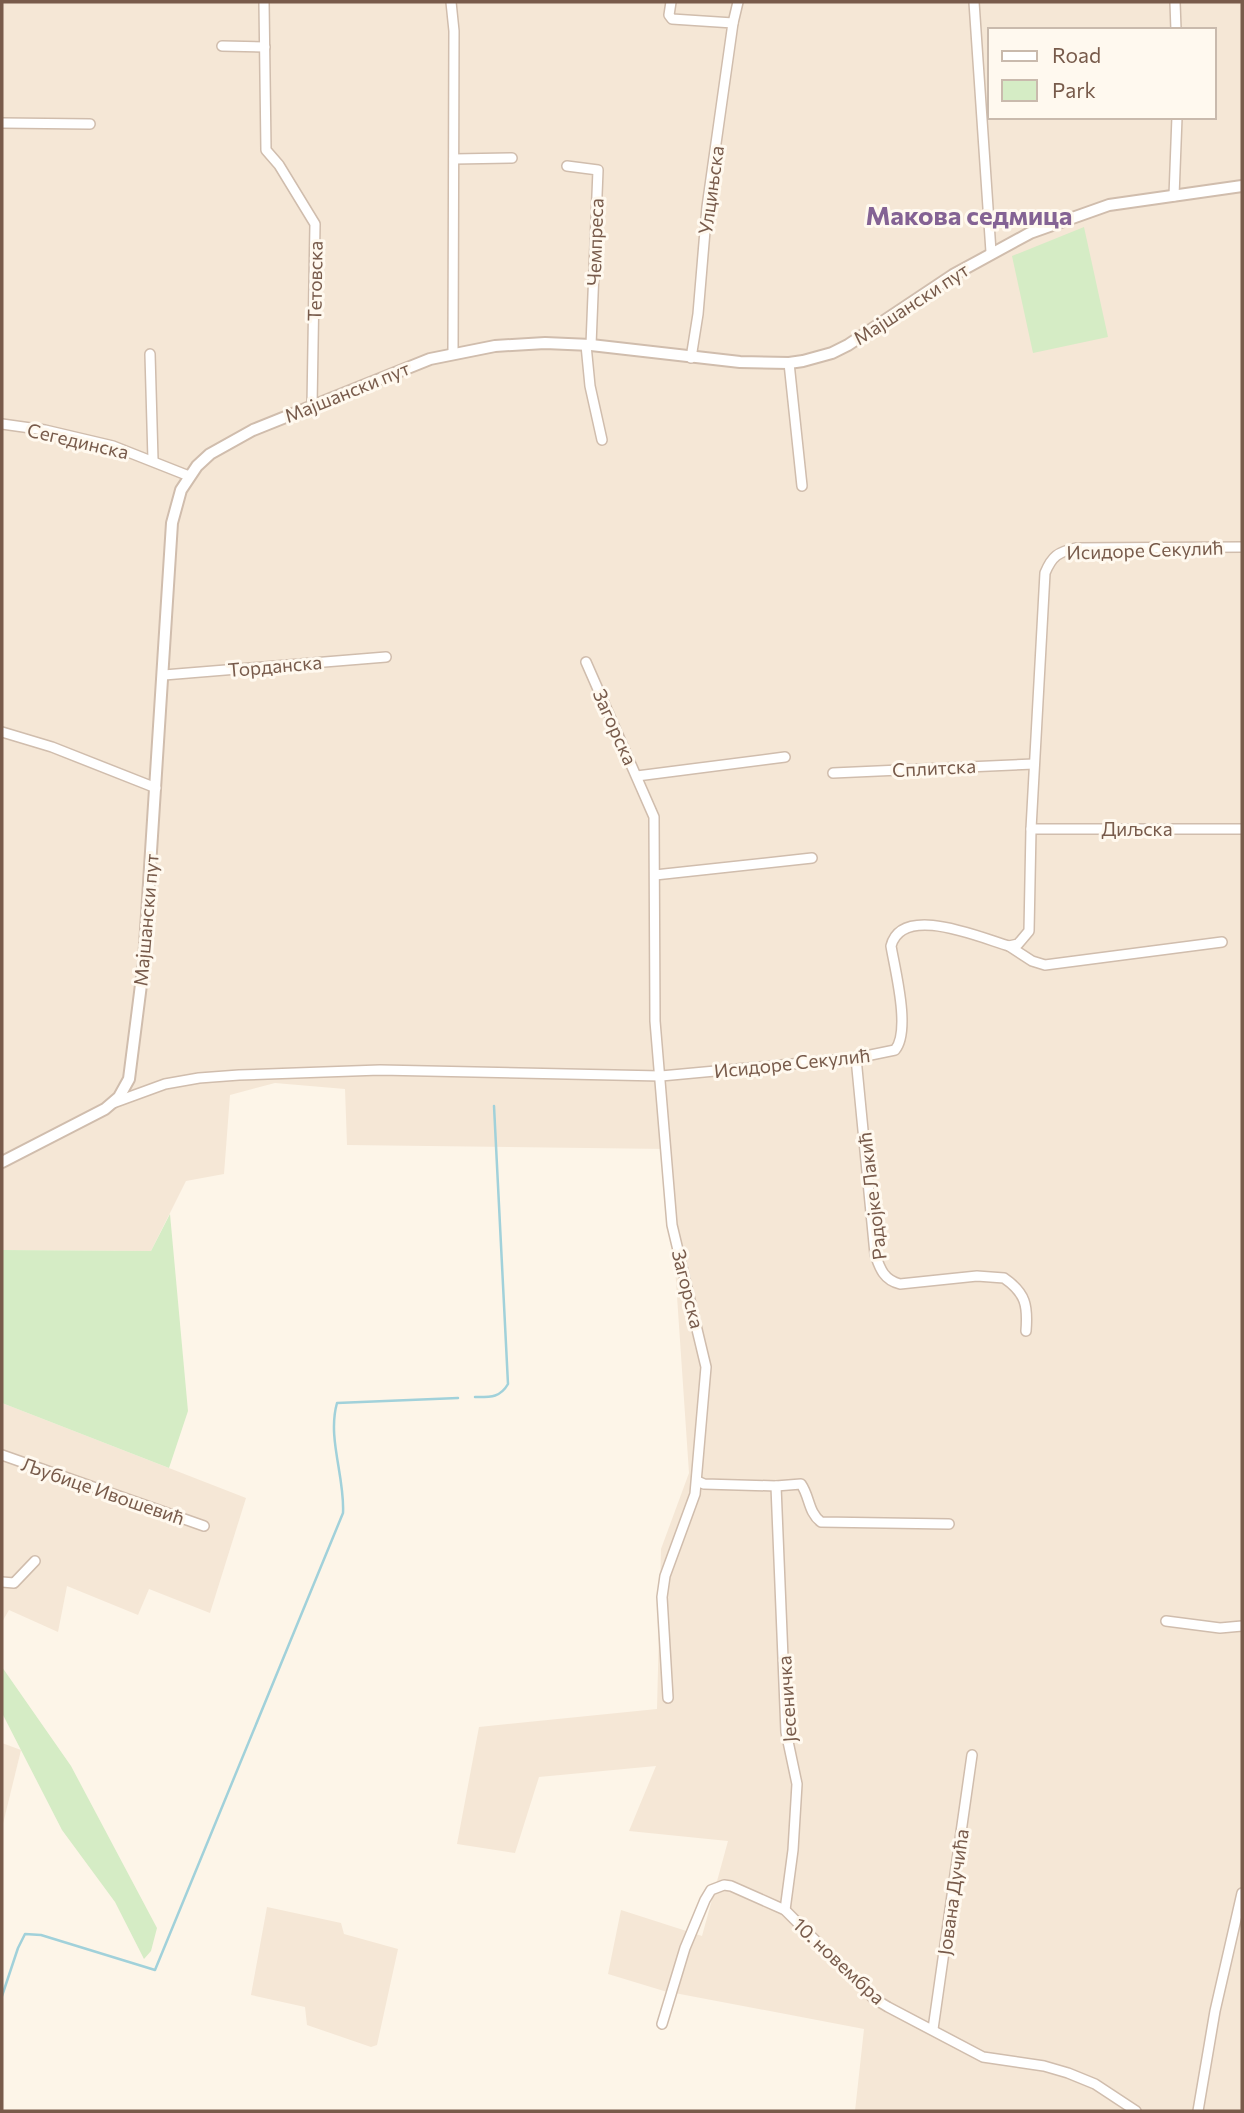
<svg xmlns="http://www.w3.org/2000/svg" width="1244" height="2113" font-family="Commissioner,sans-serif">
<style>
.residential{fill:#f5e7d6;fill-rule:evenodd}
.green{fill:#d5ecc5}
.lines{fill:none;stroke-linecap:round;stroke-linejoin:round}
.stream{stroke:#a1d1da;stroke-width:2.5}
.minor-casing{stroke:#d0bdad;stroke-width:12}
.tertiary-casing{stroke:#d0bdad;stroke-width:14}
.minor{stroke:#fff;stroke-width:9}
.tertiary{stroke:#fff;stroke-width:10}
.labels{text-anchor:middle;stroke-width:6;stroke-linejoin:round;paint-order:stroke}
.street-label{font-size:19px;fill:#785b4b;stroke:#fff9ef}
.district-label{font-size:26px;font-weight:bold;fill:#846394;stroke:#fff9ef}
</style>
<rect width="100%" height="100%" fill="#fdf5e8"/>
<g class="residential">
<path d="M 2,2 L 1242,2 L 1242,2111 L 855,2111 L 864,2029 L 664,1991 L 608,1974 L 621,1910 L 702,1936 L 728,1841 L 629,1831 L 656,1766 L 539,1777 L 515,1853 L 457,1844 L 479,1727 L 657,1709 L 661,1549 L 689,1473 L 667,1149 L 347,1145 L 345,1089 L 275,1083 L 230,1095 L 224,1174 L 186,1181 L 151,1251 L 2,1250 ZM 990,30 L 1214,30 L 1214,117 L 990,117 Z"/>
<polygon points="2,1403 246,1498 210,1613 149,1589 138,1615 67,1586 58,1632 9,1610 2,1622"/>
<polygon points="2,1743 21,1750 2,1828"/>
<polygon points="267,1907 341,1923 344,1934 398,1949 377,2045 371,2047 307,2025 305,2007 251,1995"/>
</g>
<g class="green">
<polygon points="1084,227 1108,337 1033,353 1012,256"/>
<polygon points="170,1214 188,1411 169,1468 2,1403 2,1250 151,1251"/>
<polygon points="2,1667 71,1766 157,1928 151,1951 144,1959 115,1902 62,1830 2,1713"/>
</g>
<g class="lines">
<g class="stream">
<path d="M 475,1397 C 490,1397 500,1398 508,1384 L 494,1106"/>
<path d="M 2,1996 L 18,1948 L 25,1934 L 41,1935 L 155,1970 L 343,1513 C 345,1477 327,1438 337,1403 L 458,1398"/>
</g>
<defs>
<g id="minor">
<polyline points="264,2 266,150 279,165 315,224 312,406"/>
<polyline points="451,2 454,31 453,353"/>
<polyline points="671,2 669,15 672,19 733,23 707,207 698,314 691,358"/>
<polyline points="974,2 991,252"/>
<polyline points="1175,2 1176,30"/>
<polyline points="733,23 738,2"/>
<polyline points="222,46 265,47"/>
<polyline points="2,123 90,124"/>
<polyline points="454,159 512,158"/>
<polyline points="567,166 598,170 591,345"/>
<polyline points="1174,196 1177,117"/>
<polyline points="586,345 590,386 602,440"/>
<polyline points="150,354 153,460"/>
<polyline points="789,363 802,486"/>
<polyline points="2,424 45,430 113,446 189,476"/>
<polyline points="586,662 654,817 655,1021 672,1225 706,1367 695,1494 665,1576 662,1597 668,1698"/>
<polyline points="164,675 386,657"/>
<polyline points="2,732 52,747 156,788"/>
<polyline points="833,773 1034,764"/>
<polyline points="637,776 785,757"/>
<polyline points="1031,829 1242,829"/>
<polyline points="655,875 812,858"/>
<polyline points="1009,946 1032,961 1045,965 1222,942"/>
<path d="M 856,1058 L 875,1254 C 880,1269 884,1280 900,1284 L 977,1276 L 1004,1278 C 1026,1293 1028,1306 1026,1331"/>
<path d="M 113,1103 L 165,1084 L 199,1078 L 239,1075 L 380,1070 L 661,1076 L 856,1058 L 895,1050 C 911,1031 895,970 891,946 C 902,903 981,938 1009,946 L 1018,944 L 1029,931 L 1031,829 L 1045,573 C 1052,556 1058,552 1076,548 L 1242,547"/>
<polyline points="2,1455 204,1526"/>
<path d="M 697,1481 L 704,1484 L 776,1486 L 801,1484 C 810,1497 808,1512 821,1522 L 949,1524"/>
<polyline points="776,1486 786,1732 797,1784 793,1850 785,1910"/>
<polyline points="2,1582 14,1583 35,1561"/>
<polyline points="1166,1621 1220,1628 1242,1626"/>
<polyline points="662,2024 685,1948 705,1900 711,1890 724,1885 731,1886 785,1910 873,1998 888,2007 983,2057 1044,2066 1068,2073 1095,2084 1136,2111"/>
<polyline points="933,2029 972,1755"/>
<polyline points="1198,2111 1215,2011 1242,1893"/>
</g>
<polyline id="tertiary" points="2,1162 105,1109 119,1097 129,1079 144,961 172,523 181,490 197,466 210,454 253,430 430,359 495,346 545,343 591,345 740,362 789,363 803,361 832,353 848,345 953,275 1030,233 1109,205 1242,186"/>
</defs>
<use href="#minor" class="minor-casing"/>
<use href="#tertiary" class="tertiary-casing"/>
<use href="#minor" class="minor"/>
<use href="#tertiary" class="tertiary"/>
</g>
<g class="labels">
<g class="street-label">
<text transform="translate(711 190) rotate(-82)" y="7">Улцињска</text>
<text transform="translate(595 242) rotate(-88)" y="7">Чемпреса</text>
<text transform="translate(315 281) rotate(-89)" y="7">Тетовска</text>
<text transform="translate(911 304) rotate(-33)" y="7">Мајшански пут</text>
<text transform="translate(347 392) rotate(-22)" y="7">Мајшански пут</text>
<text transform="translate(78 441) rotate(13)" y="7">Сегединска</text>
<text transform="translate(1145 550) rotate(-2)" y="7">Исидоре Секулић</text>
<text transform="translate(275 666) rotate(-5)" y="7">Торданска</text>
<text transform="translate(615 727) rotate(66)" y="7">Загорска</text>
<text transform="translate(934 768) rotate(-3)" y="7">Сплитска</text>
<text x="1137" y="836">Диљска</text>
<text transform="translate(146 920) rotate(-85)" y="7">Мајшански пут</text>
<text transform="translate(792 1063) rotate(-6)" y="7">Исидоре Секулић</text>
<text transform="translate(872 1196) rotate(-97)" y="7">Радојке Лакић</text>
<text transform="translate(688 1289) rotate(76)" y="7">Загорска</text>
<text transform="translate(103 1491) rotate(19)" y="7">Љубице Ивошевић</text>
<text transform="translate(787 1699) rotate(-94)" y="7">Јесеничка</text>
<text transform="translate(953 1892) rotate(-82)" y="7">Јована Дучића</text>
<text transform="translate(839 1961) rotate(43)" y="7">10. новембра</text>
</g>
<g class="district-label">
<text x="969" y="225">Макова седмица</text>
</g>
</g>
<rect width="1244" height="2113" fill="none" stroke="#785b4b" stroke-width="7"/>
<rect x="988" y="28" width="228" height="91" fill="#fff9ef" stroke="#c9baad" stroke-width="2"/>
<rect x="1002" y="51" width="35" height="10" fill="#ffffff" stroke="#c9baad" stroke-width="2"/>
<text x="1052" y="63" font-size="21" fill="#785b4b">Road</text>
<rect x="1002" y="80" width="35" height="21" fill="#d5ecc5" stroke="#c9baad" stroke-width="2"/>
<text x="1052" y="98" font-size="21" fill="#785b4b">Park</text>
</svg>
